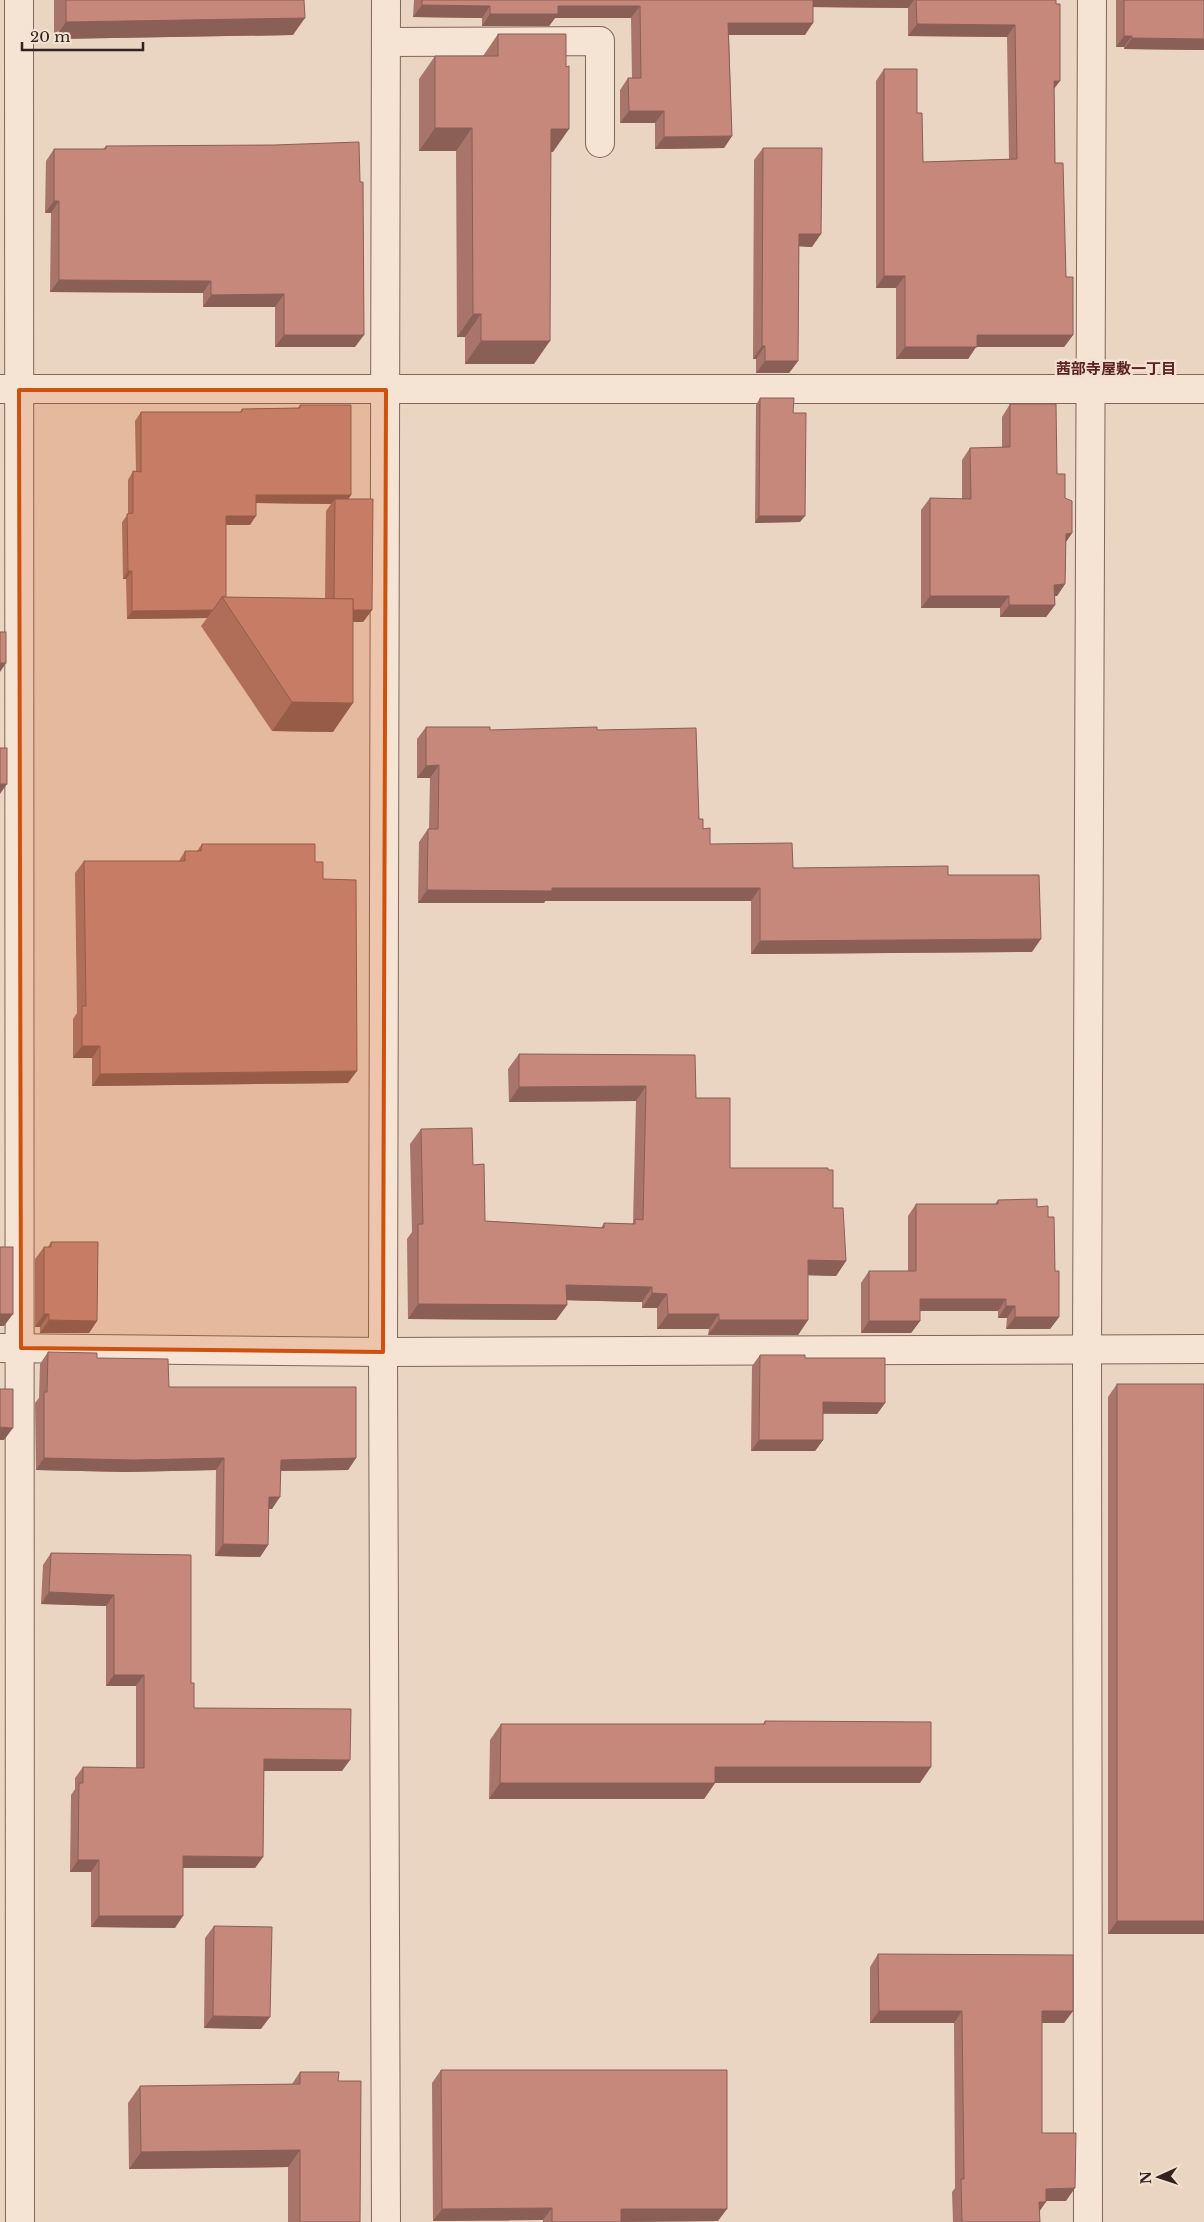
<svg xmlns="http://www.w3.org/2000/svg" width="1204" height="2222" font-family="'Libre Baskerville','Noto Sans JP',serif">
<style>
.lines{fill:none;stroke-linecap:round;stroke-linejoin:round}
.minor-casing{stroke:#82665b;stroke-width:30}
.minor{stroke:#f5e3d4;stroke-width:28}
.wall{fill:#a9756a;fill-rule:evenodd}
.shaded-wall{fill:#8a5f56}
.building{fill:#c5887b;stroke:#8a5f56}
.marked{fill:#cd510f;fill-opacity:0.2;stroke:#cd510f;stroke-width:4;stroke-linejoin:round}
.labels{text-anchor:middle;stroke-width:5;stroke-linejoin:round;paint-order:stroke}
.neighbourhood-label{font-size:15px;font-weight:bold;fill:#5c2123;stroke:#f2e0d1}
</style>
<rect width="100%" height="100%" fill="#ead4c2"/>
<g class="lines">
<defs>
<g id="minor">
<polyline points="19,0 20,2222"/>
<polyline points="386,42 600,41 600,143"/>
<polyline points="1,389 1204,389"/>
<polyline points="0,1348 383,1352 1204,1349"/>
<polyline points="386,2222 383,1352 386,0"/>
<polyline points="1088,2222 1087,1350 1092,0"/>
</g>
</defs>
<use href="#minor" class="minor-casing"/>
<use href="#minor" class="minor"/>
</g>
<g class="wall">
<polygon points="54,0 304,0 293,35 54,39"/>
<polygon points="414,0 1056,0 1054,88 1055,163 1066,277 1073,335 1064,347 976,347 968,359 896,359 896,288 876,288 876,81 884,69 917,113 923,162 1009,159 1007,37 908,36 908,8 813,7 805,35 729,35 732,136 724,148 655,149 655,123 620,123 620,90 628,78 632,78 631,18 555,18 549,26 482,26 482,18 413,17"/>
<polygon points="1116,0 1204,0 1204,50 1124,49 1124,47 1116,47"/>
<polygon points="498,34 553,152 551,152 534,364 465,364 465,337 457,337 456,151 419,151 419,79 435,56 483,56"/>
<polygon points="106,146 355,347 275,347 275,307 203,307 203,293 50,292 51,213 45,213 46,161 54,149 103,149"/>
<polygon points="763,148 812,247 799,246 798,361 789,373 756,373 756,359 753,359 754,160"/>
<polygon points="760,398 793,413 800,522 755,523 756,405"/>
<polygon points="1010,404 1057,474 1065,498 1072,533 1066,542 1065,584 1057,596 1055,596 1055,605 1046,617 1000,617 1000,608 921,608 921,510 930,498 962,499 962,460 970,448 1002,447 1002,417"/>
<path d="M 300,405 L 351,495 L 348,499 L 372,610 L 363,622 L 353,622 L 333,732 L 272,731 L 201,626 L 207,618 L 127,619 L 126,579 L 123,579 L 122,522 L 128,514 L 128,480 L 133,471 L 136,471 L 135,421 L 141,412 L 240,412 L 242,409 L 298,408 ZM 256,503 L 331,504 L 326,511 L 325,598 L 226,597 L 226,525 L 250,525 Z"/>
<polygon points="426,727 490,730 597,730 699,819 710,844 793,868 948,875 1032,952 751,954 751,901 545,901 544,903 418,903 419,842 428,829 429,829 430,778 417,778 417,739"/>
<polygon points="202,844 315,862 323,879 348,1083 92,1086 92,1058 73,1058 73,1019 77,1013 75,873 84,861 179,861 185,851 197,851"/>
<polygon points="519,1054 696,1098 730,1168 833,1208 846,1261 836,1276 808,1275 808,1320 798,1335 708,1335 709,1329 657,1329 657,1308 642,1308 642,1302 566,1300 567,1305 556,1320 408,1319 407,1239 412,1232 410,1144 421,1129 473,1165 485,1221 601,1228 604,1223 632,1224 633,1223 636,1101 509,1102 508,1069"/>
<polygon points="998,1200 1037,1207 1048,1217 1055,1271 1059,1317 1050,1329 1006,1329 1007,1318 998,1318 998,1311 920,1311 920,1321 911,1333 861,1333 861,1283 869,1271 908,1271 908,1216 916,1204 995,1204"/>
<polygon points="51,1242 97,1321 89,1333 40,1333 40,1327 35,1327 35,1259 44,1247 48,1247"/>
<polygon points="48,1352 97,1358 169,1387 356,1458 348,1470 281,1471 272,1509 269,1509 268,1545 260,1557 215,1556 216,1470 126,1472 36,1470 35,1403 39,1398 40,1364"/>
<polygon points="760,1355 805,1358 885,1403 877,1414 823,1414 823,1440 815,1451 751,1451 752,1366"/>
<polygon points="1117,1384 1204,1384 1204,1934 1108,1934 1108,1397"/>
<polygon points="51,1553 191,1555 191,1683 194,1708 342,1771 264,1771 263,1857 255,1868 183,1868 175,1928 91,1927 91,1872 70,1872 71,1795 75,1789 75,1778 83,1767 136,1768 136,1686 106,1686 106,1606 41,1604 43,1565"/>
<polygon points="765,1721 920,1783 715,1783 704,1799 489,1799 490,1740 501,1724 763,1724"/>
<polygon points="214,1926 261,2029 204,2028 205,1938"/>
<polygon points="878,1954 1073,2011 1064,2023 1042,2023 1042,2133 1066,2201 1046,2201 1040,2211 1040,2222 953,2222 952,2192 955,2188 954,2023 870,2023 870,1967"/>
<polygon points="441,2070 718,2221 621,2222 543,2222 543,2220 433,2221 432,2083"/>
<polygon points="300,2072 338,2081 360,2222 288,2222 288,2167 129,2169 128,2103 140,2086 292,2084"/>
</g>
<g class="shaded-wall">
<polygon points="810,0 914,0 908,8 805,7"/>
<polygon points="422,5 490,6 482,18 413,17"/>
<polygon points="558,6 640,6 631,18 555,18 549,26 482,26 490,14"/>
<polygon points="305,18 293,35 54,39 66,22"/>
<polygon points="728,23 813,23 805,35 720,35"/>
<polygon points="917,24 1015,25 1007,37 908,36"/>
<polygon points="1124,36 1132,36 1124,47 1116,47"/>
<polygon points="1132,38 1204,39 1204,50 1124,49"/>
<polygon points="1054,81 1060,81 1051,93"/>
<polygon points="629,111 664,111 655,123 620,123"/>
<polygon points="435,128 472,128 456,151 419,151"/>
<polygon points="551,129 569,129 553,152 535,152"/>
<polygon points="732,136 724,148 655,149 664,137"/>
<polygon points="54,201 59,201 51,213 45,213"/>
<polygon points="799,234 821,234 812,247 791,246"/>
<polygon points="884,276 905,276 896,288 876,288"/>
<polygon points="59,280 211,281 203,293 50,292"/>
<polygon points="284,294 275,307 203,307 211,295"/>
<polygon points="473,314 481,314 465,337 457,337"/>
<polygon points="284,335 364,335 355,347 275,347"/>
<polygon points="977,335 1073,335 1064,347 976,347 968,359 896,359 905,347"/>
<polygon points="481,341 550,341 534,364 465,364"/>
<polygon points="762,346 765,346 756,359 753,359"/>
<polygon points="765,361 798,361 789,373 756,373"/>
<polygon points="256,495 351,495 345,504 335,499 331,504 250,503"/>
<polygon points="226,516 256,516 250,525 220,525"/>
<polygon points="759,516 805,516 800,522 755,523"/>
<polygon points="1072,533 1063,546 1066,534"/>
<polygon points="128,571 132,571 126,579 123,579"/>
<polygon points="1065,584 1057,596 1046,597 1054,585"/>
<polygon points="930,596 1009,596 1000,608 921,608"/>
<polygon points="1009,605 1055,605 1046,617 1000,617"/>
<polygon points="334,609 372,610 363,622 325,622"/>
<polygon points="213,610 207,618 127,619 132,611"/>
<polygon points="0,663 6,663 0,672"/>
<polygon points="292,702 353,703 333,732 272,731"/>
<polygon points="439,765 430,778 417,778 426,766"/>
<polygon points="0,784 7,784 0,794"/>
<polygon points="552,888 760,888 751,901 545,901 544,903 418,903 427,890"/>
<polygon points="1041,939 1032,952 751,954 760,941"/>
<polygon points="82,1046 100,1046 92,1058 73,1058"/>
<polygon points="357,1071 348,1083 92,1086 100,1074"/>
<polygon points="646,1086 636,1101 509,1102 519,1087"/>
<polygon points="808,1260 846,1261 836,1276 798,1275"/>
<polygon points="566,1285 652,1287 642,1302 555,1300"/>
<polygon points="652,1293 667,1294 657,1308 642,1308"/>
<polygon points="920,1299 1006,1299 998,1311 912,1311"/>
<polygon points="418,1304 567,1305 556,1320 408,1319"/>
<polygon points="1006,1306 1015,1306 1007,1318 998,1318"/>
<polygon points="0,1314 13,1314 4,1326 0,1326"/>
<polygon points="44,1314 49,1314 40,1327 35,1327"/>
<polygon points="668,1314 719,1314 709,1329 657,1329"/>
<polygon points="1015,1317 1059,1317 1050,1329 1006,1329"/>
<polygon points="49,1320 97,1321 89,1333 40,1333"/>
<polygon points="719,1320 808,1320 798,1335 708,1335"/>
<polygon points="869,1321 920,1321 911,1333 861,1333"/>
<polygon points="823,1402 885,1403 877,1414 815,1413"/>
<polygon points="0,1427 13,1428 4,1440 0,1440"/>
<polygon points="759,1440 823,1440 815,1451 751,1451"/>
<polygon points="44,1458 224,1458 216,1470 126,1472 36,1470"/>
<polygon points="356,1458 348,1470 273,1471 281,1460"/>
<polygon points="269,1497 280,1497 272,1509 261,1509"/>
<polygon points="223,1544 268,1545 260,1557 215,1556"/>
<polygon points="49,1592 114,1595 106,1606 41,1604"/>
<polygon points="114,1675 144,1675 136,1686 106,1686"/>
<polygon points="264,1759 350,1760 342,1771 256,1771"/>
<polygon points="715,1767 931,1767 920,1783 715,1783 704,1799 489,1799 500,1783"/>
<polygon points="183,1856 263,1857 255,1868 175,1868"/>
<polygon points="78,1860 99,1860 91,1872 70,1872"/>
<polygon points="99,1916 183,1916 175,1928 91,1927"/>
<polygon points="1117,1921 1204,1921 1204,1934 1108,1934"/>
<polygon points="879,2011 962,2011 954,2023 870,2023"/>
<polygon points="1042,2011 1073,2011 1064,2023 1033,2023"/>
<polygon points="213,2016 270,2017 261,2029 204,2028"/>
<polygon points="300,2150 288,2167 129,2169 141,2152"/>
<polygon points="1075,2188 1066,2201 1037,2201 1046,2189"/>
<polygon points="1039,2202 1046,2202 1037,2214"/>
<polygon points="552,2208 543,2220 433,2221 442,2209"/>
<polygon points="621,2209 727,2209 718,2221 612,2222"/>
</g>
<g class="building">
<polygon points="66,0 304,0 305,18 66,22"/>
<polygon points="422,0 813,0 813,23 728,23 732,136 664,137 664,111 629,111 628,78 641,78 640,6 558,6 558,14 490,14 490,6 422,5"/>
<polygon points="916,0 1056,0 1056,4 1060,4 1060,81 1054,81 1055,163 1063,163 1066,277 1073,277 1073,335 977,335 977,347 905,347 905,276 884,276 884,69 917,69 917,113 922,113 923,162 1017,159 1015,25 917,24"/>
<polygon points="1124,0 1204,0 1204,39 1132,38 1132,36 1124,36"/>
<polygon points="498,34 566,34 566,67 569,66 569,129 551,129 550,341 481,341 481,314 473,314 472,128 435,128 435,56 498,56"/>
<polygon points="359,142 360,182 363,182 364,335 284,335 284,294 211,295 211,281 59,280 59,201 54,201 54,149 106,149 106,146 274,145"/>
<polygon points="763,148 822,148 821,234 799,234 798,361 765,361 765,346 762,346"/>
<polygon points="760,398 794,398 793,413 806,413 805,516 759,516"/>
<polygon points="1010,404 1056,404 1057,474 1065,474 1065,498 1072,501 1072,533 1066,534 1065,584 1054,585 1055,605 1009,605 1009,596 930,596 930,498 971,499 970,448 1010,447"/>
<polygon points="300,405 351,405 351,495 256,495 256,516 226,516 226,597 222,597 213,610 132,611 132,571 128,571 127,514 133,513 133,471 141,472 141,412 242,412 242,409 300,408"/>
<polygon points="335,499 373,499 372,610 353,610 353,599 334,599"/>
<polygon points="222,597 353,599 353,703 292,702"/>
<rect x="0" y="632" width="6" height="31"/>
<polygon points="426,727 490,727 490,730 597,727 597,730 696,728 699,819 703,819 703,829 710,828 710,844 792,843 793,868 948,866 948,875 1039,875 1041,939 760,941 760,888 552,888 552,891 427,890 428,829 438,829 439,765 426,766"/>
<rect x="0" y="748" width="7" height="36"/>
<polygon points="202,844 315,844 315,862 323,862 323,879 356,880 357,1071 100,1074 100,1046 82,1046 82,1006 86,1006 84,861 185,861 185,851 201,851"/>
<polygon points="519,1054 695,1055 696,1098 730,1098 730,1168 828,1168 828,1170 833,1170 833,1208 843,1208 846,1261 808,1260 808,1320 719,1320 719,1314 668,1314 667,1294 652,1293 652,1287 566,1285 567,1305 418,1304 418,1224 423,1224 421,1129 472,1128 473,1165 484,1164 485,1221 604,1228 604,1223 635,1224 635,1219 643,1220 646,1086 519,1087"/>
<polygon points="1037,1199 1037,1207 1048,1206 1048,1217 1054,1217 1055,1271 1059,1271 1059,1317 1015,1317 1015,1306 1006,1306 1006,1299 920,1299 920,1321 869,1321 869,1271 916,1271 916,1204 998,1204 998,1200"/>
<polygon points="51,1242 98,1242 97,1321 49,1320 49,1314 44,1314 44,1247 51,1247"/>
<rect x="0" y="1247" width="13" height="67"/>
<polygon points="48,1352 97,1353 97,1358 168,1359 169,1387 356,1387 356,1458 281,1460 280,1497 269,1497 268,1545 223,1544 224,1458 134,1460 44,1458 44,1392 47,1392"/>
<polygon points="760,1355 805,1355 805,1358 885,1358 885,1403 823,1402 823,1440 759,1440"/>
<rect x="1117" y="1384" width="87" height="537"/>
<polygon points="0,1389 13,1389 13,1428 0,1427"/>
<polygon points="51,1553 191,1555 191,1683 194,1683 194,1708 351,1709 350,1760 264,1759 263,1857 183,1856 183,1916 99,1916 99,1860 78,1860 79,1783 83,1783 83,1767 144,1768 144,1675 114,1675 114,1595 49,1592"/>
<polygon points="765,1721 931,1722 931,1767 715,1767 715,1783 500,1783 501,1724 765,1724"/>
<polygon points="214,1926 272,1927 270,2017 213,2016"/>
<polygon points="878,1954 1073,1955 1073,2011 1042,2011 1042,2133 1076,2133 1075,2188 1046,2189 1046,2202 1039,2202 1040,2222 962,2222 961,2179 964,2179 962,2011 879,2011"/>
<polygon points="441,2070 727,2070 727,2209 621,2209 621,2222 552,2222 552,2208 442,2209"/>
<polygon points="300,2072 339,2072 338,2081 361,2081 360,2222 300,2222 300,2150 141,2152 140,2086 300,2084"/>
</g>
<path class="marked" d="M 19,390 L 386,390 L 383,1352 L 21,1348 Z"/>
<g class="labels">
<g class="neighbourhood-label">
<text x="1116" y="374">茜部寺屋敷一丁目</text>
</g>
</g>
<g transform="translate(1159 2177) rotate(267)" stroke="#f2e0d1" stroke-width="4" paint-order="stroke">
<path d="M0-4L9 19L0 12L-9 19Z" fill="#33231e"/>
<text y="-8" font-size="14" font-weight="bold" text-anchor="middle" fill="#33231e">N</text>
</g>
<path d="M22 42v8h121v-8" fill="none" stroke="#33231e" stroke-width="2.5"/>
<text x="30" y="42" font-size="15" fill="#33231e" stroke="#f2e0d1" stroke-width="4" paint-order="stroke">20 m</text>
</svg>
